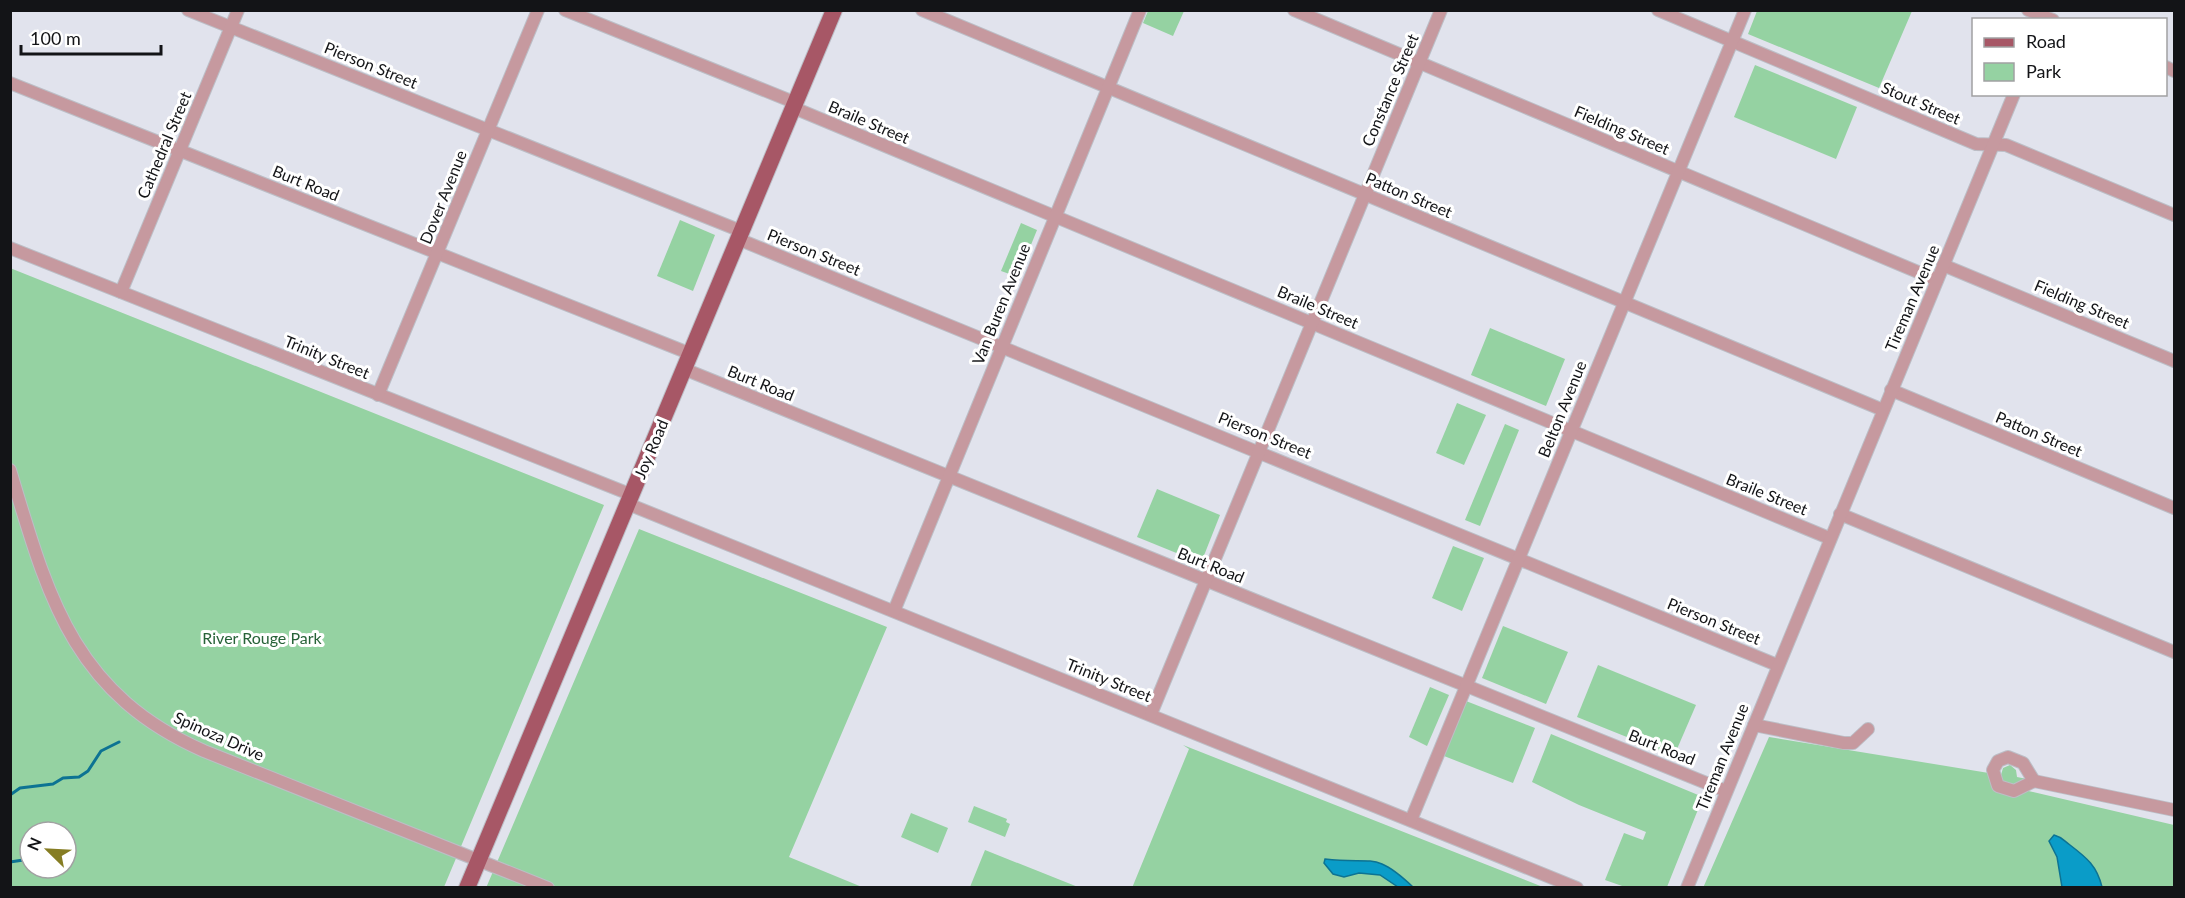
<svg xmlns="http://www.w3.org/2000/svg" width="2185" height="898" font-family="Lato,sans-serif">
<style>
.green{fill:#95d2a2;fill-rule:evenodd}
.water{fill:#0a9cc8;stroke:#0d7393;stroke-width:1.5}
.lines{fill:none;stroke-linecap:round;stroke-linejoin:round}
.stream{stroke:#0d7393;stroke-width:3}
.minor-casing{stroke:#bcbec6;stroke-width:14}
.major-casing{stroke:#bcbec6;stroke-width:18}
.minor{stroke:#c6999f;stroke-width:12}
.major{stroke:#a75766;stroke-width:16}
.labels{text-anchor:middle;stroke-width:6;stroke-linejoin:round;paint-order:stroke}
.street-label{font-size:16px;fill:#131417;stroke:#fff}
.park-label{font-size:16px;fill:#276238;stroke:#fff}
</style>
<rect width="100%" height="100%" fill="#e1e3ed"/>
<g class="green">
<polygon points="1148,11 1184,11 1173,36 1143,23"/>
<polygon points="1757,11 1757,10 1912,11 1879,88 1748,34"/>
<polygon points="1755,65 1857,107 1836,159 1734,117"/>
<polygon points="680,220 715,235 693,291 657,276"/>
<polygon points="1021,223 1037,230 1018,277 1001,271"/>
<path d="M 10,268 L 604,505 L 444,887 L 11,887 ZM 30,832 L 66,832 L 66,868 L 30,868 Z"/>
<polygon points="1490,328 1565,359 1546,406 1471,375"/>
<polygon points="1457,403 1486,415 1464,465 1436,453"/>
<polygon points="1505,424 1519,430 1480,526 1465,520"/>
<polygon points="1157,489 1220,515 1201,563 1137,537"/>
<polygon points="639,529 887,627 789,857 862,887 486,888"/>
<polygon points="1453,546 1484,558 1462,611 1432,598"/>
<polygon points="1503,626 1568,652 1546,704 1482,678"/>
<polygon points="1598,665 1696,705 1674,756 1577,717"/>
<polygon points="1430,687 1449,695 1427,746 1409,737"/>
<polygon points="1466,701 1535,728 1513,783 1444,756"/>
<polygon points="1551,734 1703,797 1667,887 1625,887 1605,880 1624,833 1643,840 1646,832 1579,805 1532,782"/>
<polygon points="1769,737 2001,775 2003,768 2010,765 2016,770 2017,777 2027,779 2024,790 2174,825 2174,887 1703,888"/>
<polygon points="1183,745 1543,887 1132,888 1189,749"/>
<polygon points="974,806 1007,819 1006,822 1010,824 1005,837 968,822"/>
<polygon points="911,813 948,828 938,853 901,837"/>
<polygon points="985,850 1078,887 970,887"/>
</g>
<g class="water">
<path d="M 2054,835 C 2062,837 2064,841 2070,845 C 2087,858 2097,866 2102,887 L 2062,887 L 2057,857 L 2049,841 Z"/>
<path d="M 1325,859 C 1373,865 1374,850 1413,887 L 1398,887 L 1380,875 L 1359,873 L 1344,877 L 1333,874 L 1324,863 Z"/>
</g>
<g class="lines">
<g class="stream">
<polyline points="10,795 20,788 53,784 63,778 79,777 88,771 101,751 119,742"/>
<polyline points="10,862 30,859"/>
</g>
<defs>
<g id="minor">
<polyline points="188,10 741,231"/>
<polyline points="565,10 796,103"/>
<polyline points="922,10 1883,410"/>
<polyline points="1294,10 1937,280"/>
<polyline points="1658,10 1976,144 2006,145 2174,215"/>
<polyline points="2028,10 2053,20"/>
<polyline points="2166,67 2174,71"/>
<polyline points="10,83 691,354"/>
<polyline points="794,108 1829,538"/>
<polyline points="738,239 1777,665"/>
<polyline points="10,248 632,495"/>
<polyline points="1943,265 2174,361"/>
<polyline points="121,292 238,10"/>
<polyline points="684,369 1726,791"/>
<polyline points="1891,390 2174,508"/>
<polyline points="378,395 538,10"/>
<path d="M 10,470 C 48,596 72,693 204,751 L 548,888"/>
<polyline points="628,504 1577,888"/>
<polyline points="1840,514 2174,652"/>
<polyline points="894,611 1140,10"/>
<polyline points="1151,714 1441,10"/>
<polyline points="1754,725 1844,743 1853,743 1868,729"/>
<polygon points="2008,757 2023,763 2034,781 2014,791 1998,786 1993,770 1998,761"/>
<polyline points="2034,781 2174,810"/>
<polyline points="1411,820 1745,10"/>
<polyline points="1687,888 2014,94"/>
</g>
<polyline id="major" points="467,888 834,10"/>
</defs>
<use href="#minor" class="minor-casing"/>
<use href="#major" class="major-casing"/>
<use href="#minor" class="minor"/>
<use href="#major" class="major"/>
</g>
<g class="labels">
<g class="street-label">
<text transform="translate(371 65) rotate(22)" y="6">Pierson Street</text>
<text transform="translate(1390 90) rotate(-67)" y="6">Constance Street</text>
<text transform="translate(1921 103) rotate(23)" y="6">Stout Street</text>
<text transform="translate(869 122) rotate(23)" y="6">Braile Street</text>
<text transform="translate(1622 130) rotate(23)" y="6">Fielding Street</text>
<text transform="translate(164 145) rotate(-67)" y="6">Cathedral Street</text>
<text transform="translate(306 183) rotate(22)" y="6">Burt Road</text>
<text transform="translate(1409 195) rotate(23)" y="6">Patton Street</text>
<text transform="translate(443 197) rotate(-68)" y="6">Dover Avenue</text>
<text transform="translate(814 252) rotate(22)" y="6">Pierson Street</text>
<text transform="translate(1912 298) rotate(-67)" y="6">Tireman Avenue</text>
<text transform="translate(1001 304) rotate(-68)" y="6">Van Buren Avenue</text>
<text transform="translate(2082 304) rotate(23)" y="6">Fielding Street</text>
<text transform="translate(1318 307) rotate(23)" y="6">Braile Street</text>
<text transform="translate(327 357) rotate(22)" y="6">Trinity Street</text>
<text transform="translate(761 383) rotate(22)" y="6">Burt Road</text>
<text transform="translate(1562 409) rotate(-68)" y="6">Belton Avenue</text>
<text transform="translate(2039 434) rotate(23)" y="6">Patton Street</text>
<text transform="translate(1265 435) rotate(22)" y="6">Pierson Street</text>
<text transform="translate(651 449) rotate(-67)" y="6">Joy Road</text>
<text transform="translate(1767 494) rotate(22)" y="6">Braile Street</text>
<text transform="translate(1211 565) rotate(22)" y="6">Burt Road</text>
<text transform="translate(1714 621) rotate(22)" y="6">Pierson Street</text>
<text transform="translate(1109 680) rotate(22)" y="6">Trinity Street</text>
<text transform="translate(219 736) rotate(24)" y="6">Spinoza Drive</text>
<text transform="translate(1662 747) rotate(22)" y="6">Burt Road</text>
<text transform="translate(1722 757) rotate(-68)" y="6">Tireman Avenue</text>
</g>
<g class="park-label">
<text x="262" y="644">River Rouge Park</text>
</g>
</g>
<rect width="2185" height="898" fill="none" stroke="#131417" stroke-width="24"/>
<rect x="1972" y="18" width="195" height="78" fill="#ffffff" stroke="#a1a1a2" stroke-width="1.5"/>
<rect x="1984" y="38" width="30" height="9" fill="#a75766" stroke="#a1a1a2" stroke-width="1.5"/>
<text x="2026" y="48" font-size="18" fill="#131417">Road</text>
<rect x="1984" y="63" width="30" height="18" fill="#95d2a2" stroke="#a1a1a2" stroke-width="1.5"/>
<text x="2026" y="78" font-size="18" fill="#131417">Park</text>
<g transform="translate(48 850) rotate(294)"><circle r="28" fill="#ffffff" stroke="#a1a1a2" stroke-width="1.5"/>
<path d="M0-4.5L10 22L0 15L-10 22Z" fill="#867d23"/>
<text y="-9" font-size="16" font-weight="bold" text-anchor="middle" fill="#131417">N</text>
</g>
<path d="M21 45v9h140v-9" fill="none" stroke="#131417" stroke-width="3"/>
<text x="30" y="45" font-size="18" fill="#131417" stroke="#ffffff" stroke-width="4.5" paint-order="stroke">100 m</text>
</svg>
